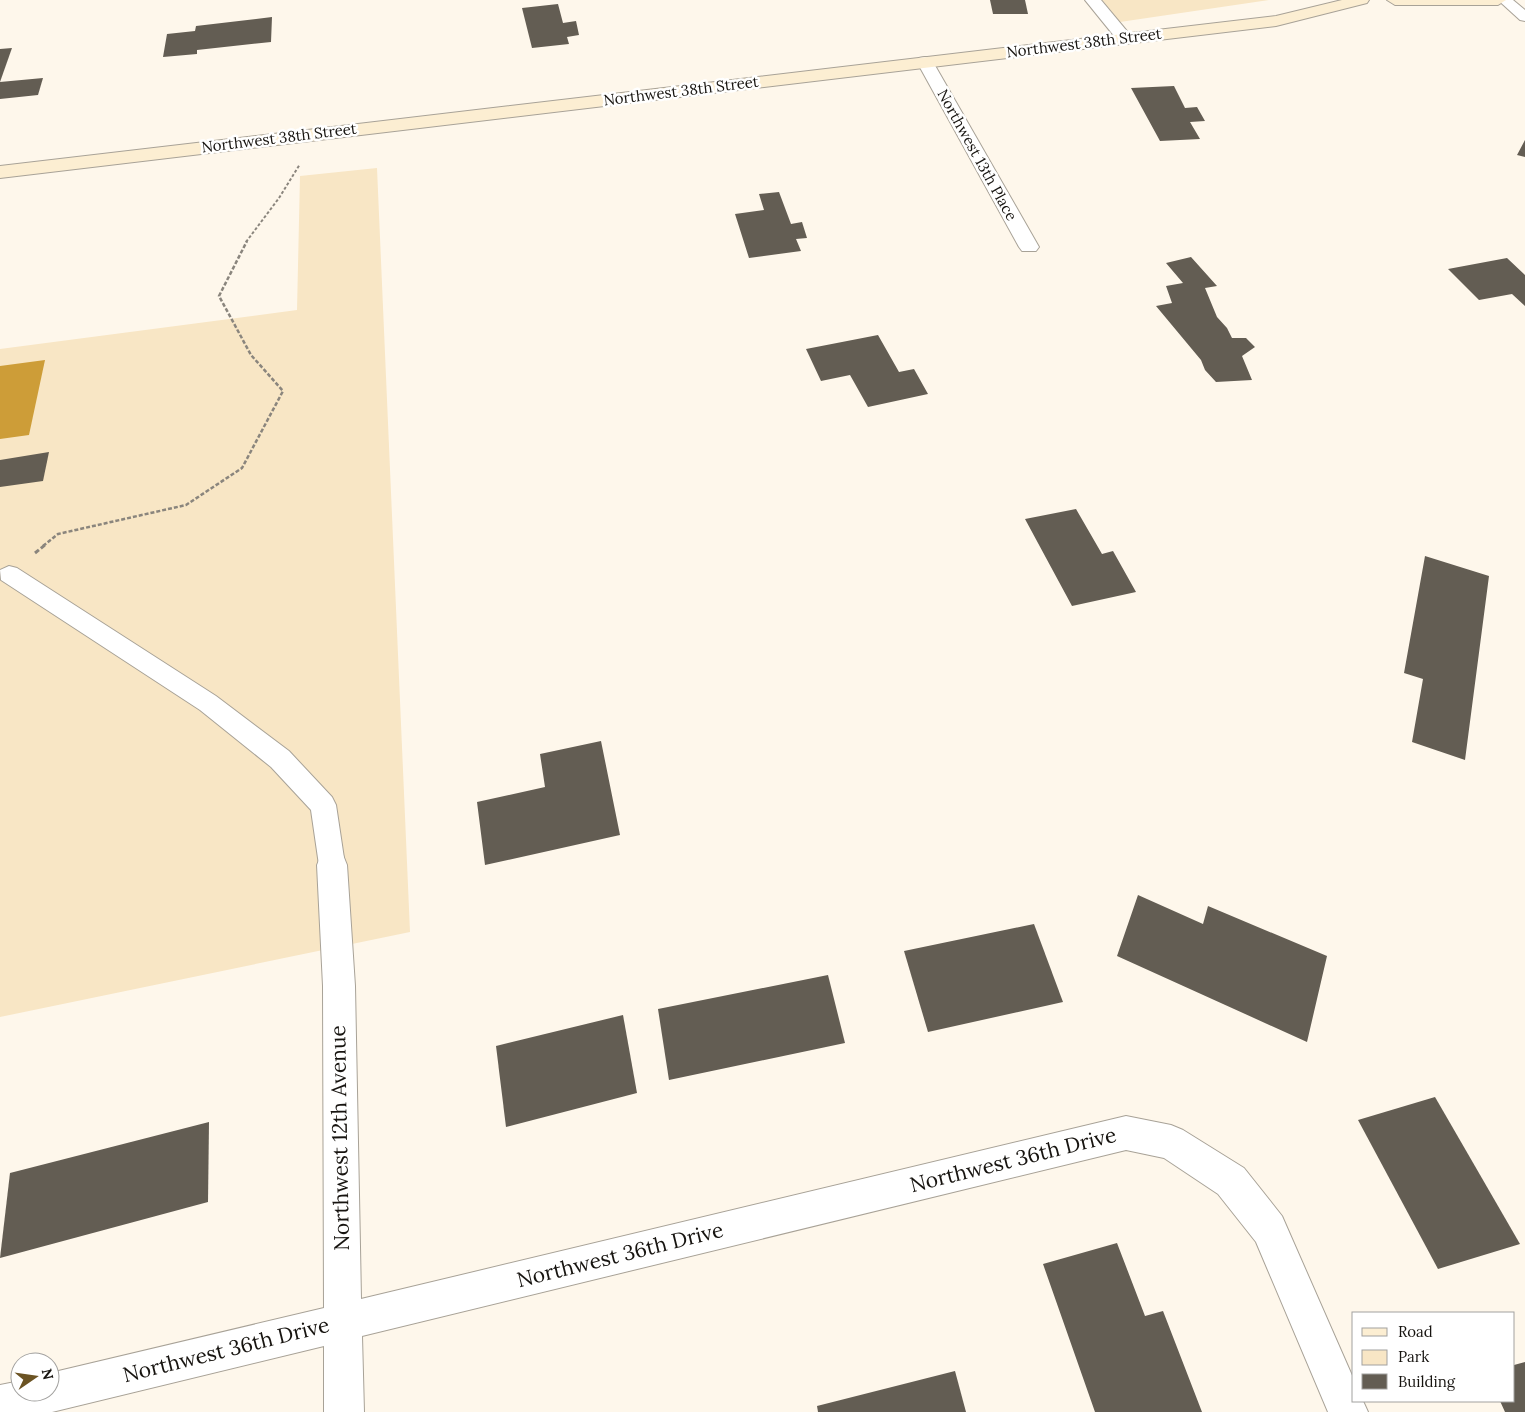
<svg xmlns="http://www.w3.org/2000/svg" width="1525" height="1412" font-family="Lora,serif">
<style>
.green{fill:#f8e6c5}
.water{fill:#cd9d38}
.building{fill:#635d53}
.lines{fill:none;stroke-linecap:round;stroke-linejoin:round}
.lane-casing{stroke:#a8a297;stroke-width:2}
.street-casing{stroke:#a8a297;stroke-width:2}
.secondary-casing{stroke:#a8a297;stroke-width:2}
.path-far2{stroke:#8a857d;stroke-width:2;stroke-dasharray:3 2;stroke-linecap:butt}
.path-far1{stroke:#8a857d;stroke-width:2.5;stroke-dasharray:4 2;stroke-linecap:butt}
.path{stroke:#8a857d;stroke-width:3;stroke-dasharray:5 2.5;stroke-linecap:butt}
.lane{fill:#fff;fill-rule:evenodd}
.street{fill:#fff;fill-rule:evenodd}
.secondary{fill:#fceed2;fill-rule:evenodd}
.labels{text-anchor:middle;stroke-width:5;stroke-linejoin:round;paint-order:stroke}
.far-street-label{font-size:15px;fill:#171410;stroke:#fff}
.near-street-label{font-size:21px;fill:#171410;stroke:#fff}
</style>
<rect width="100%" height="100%" fill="#fef7eb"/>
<g class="green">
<polygon points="1102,0 1269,0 1120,22"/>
<polygon points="377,168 410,932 0,1017 0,349 297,310 300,176"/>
</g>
<polygon class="water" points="45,360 29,435 0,439 0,366"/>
<g class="building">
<polygon points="990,0 1025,0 1028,14 993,14"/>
<polygon points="558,4 563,23 576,21 579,35 567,37 569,44 532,48 522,8"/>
<polygon points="272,17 271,42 197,50 197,54 163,57 167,34 195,31 196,26"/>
<polygon points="12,48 0,82 0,49"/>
<polygon points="43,78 38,95 0,99 0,82"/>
<polygon points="1174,86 1185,108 1197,107 1205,121 1190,122 1200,139 1160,141 1131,88"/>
<polygon points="1525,140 1525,157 1517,155"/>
<polygon points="779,192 791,224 802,222 807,238 796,239 801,251 749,258 735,214 764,210 759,194"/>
<polygon points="1191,257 1217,286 1205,288 1217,317 1227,328 1232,338 1246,338 1255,347 1242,356 1252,380 1216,382 1205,370 1201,360 1156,306 1172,303 1166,286 1183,283 1166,263"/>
<polygon points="1507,258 1525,275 1525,306 1512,294 1479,300 1448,269"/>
<polygon points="878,335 899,372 914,369 928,394 868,407 850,375 821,381 806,349"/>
<polygon points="49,452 43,481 0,487 0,460"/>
<polygon points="1076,509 1102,554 1113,551 1136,592 1072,606 1025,519"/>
<polygon points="1425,556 1489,576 1465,760 1412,742 1423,679 1404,673"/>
<polygon points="601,741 620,835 485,865 477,802 545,787 540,754"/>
<polygon points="1138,895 1203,924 1208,906 1327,956 1307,1042 1117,956"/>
<polygon points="1034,924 1063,1002 928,1032 904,951"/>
<polygon points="828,975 845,1043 669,1080 658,1009"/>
<polygon points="623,1015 637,1093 506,1127 496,1046"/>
<polygon points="1435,1097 1520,1244 1438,1269 1358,1120"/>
<polygon points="209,1122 208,1202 0,1258 10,1173"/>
<polygon points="1117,1243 1145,1316 1163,1311 1202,1412 1095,1412 1043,1264"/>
<polygon points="1525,1362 1525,1412 1505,1412 1500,1401 1514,1401 1514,1365"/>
<polygon points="955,1371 966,1412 818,1412 817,1406"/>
</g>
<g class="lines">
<defs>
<g id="lane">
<polygon points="1498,0 1513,0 1525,10 1525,21 1520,20"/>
<polygon points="9,566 17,568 216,696 289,751 332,797 336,805 345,865 341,873 332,877 323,873 319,865 311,810 271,767 200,710 1,580 0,570"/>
</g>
<g id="street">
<polygon points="1085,0 1101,0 1131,36 1133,39 1131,42 1119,42"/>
<polygon points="925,57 931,58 933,62 1039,247 1036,251 1022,251 1019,247 917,62 919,58"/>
<polygon points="332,851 343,855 347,865 355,986 361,1299 1126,1116 1171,1125 1183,1130 1244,1168 1282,1216 1354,1380 1354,1401 1363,1401 1368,1412 1328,1412 1256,1242 1218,1194 1164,1158 1126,1150 362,1336 364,1412 324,1412 324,1346 52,1412 0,1412 0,1385 20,1381 20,1392 50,1392 50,1373 324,1308 323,986 317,865 321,855"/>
</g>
<g id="secondary">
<polygon points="1342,0 1369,0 1367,3 1276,26 0,178 0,166 1276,16"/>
<polygon points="1387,0 1506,0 1498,5 1395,5"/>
</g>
</defs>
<use href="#lane" class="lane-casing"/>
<use href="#street" class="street-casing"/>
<use href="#secondary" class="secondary-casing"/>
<polyline class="path-far2" points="246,242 279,198 300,164"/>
<polyline class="path-far1" points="43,546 58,534 186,505 242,468 283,391 251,355 219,296 247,241"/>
<polyline class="path" points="35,553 45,545"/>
<use href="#lane" class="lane"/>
<use href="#street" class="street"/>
<use href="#secondary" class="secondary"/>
</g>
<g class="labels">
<g class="far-street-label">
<text transform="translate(1084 43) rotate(-7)" y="5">Northwest 38th Street</text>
<text transform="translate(681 91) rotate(-7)" y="5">Northwest 38th Street</text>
<text transform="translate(279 138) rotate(-7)" y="5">Northwest 38th Street</text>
<text transform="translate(977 155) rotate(61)" y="5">Northwest 13th Place</text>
</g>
<g class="near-street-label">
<text transform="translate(340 1138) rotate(-91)" y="7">Northwest 12th Avenue</text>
<text transform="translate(1013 1160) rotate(-14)" y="7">Northwest 36th Drive</text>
<text transform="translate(620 1255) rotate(-14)" y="7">Northwest 36th Drive</text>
<text transform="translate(226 1350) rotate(-14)" y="7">Northwest 36th Drive</text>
</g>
</g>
<rect x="1352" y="1312" width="162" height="90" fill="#ffffff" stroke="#a2a19f"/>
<rect x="1362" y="1328" width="25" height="8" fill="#fceed2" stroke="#a2a19f"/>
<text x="1398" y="1337" font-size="15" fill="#171410">Road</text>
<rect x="1362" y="1350" width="25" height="15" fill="#f8e6c5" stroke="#a2a19f"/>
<text x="1398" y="1362" font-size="15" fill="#171410">Park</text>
<rect x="1362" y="1374" width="25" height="15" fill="#635d53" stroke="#a2a19f"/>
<text x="1398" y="1387" font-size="15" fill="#171410">Building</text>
<g transform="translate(35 1377) rotate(77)"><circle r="24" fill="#ffffff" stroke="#a2a19f"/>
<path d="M0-4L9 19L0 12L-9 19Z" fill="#6b5323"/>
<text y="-8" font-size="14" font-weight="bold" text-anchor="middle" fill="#171410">N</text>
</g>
</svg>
